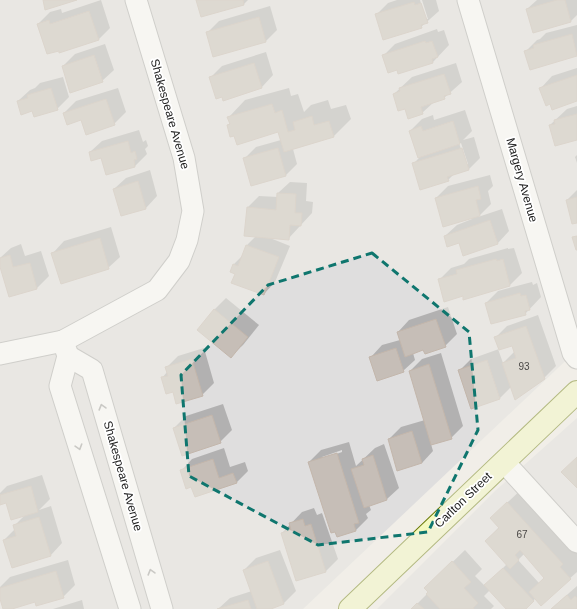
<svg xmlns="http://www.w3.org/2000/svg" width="577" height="609" font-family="Arial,sans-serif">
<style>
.residential{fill:#dfdede}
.shadow{fill:#0003;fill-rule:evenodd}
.building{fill:#c6beb7;stroke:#c3b6ab}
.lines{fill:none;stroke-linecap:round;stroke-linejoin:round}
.street-casing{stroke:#a8a8a8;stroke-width:23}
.secondary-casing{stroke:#6a7907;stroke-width:24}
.street{stroke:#fff;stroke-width:21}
.secondary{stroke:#f4f9bf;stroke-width:22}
.oneway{stroke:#9b9b9b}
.marked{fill:none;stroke:#0f766e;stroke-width:3;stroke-dasharray:8 5;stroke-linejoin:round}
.labels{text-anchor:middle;stroke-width:3.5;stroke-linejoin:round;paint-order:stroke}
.number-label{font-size:10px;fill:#4a4846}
.street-label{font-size:12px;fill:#212121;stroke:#fff}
</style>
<rect width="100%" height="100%" fill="#f1eee8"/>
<g class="residential">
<polygon points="0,0 577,0 577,350 303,609 0,609"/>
<polygon points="577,418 577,609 377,609 495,491"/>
</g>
<g class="shadow">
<polygon points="101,0 110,28 98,40 38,24 50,12 61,9 62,13"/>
<polygon points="197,0 248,0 244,4"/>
<polygon points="397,0 420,0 425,19 428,19 422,0 436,0 439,11 421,27 376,15 388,3"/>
<polygon points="537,0 577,0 577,15 571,21 534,32 527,9"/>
<polygon points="270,6 277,30 265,42 207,33 219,21"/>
<polygon points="577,25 577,55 530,69 525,52 537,40 540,39 546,33"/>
<polygon points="437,29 438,32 444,30 449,45 433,62 398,69 383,56 395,44"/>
<polygon points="105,44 114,70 102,81 63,66 75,54"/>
<polygon points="266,52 273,75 262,87 210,78 222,66"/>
<polygon points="456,63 462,82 444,98 434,102 422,113 406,108 394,94 412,77"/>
<polygon points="577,68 577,100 541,88 552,76"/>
<polygon points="63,77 69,97 57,109 33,110 18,101 30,90 35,88 40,83"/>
<polygon points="118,88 126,112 114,124 81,119 64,113 76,101"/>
<polygon points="289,88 291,96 298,94 304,112 311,105 328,100 331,109 346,105 351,119 334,136 293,149 297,164 286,175 244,159 256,147 281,140 279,131 235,134 228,125 230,123 229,117 245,100"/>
<polygon points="577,106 577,139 550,125 567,109"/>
<path d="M 465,110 L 472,131 L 463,140 L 474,137 L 480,158 L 468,170 L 454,174 L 448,180 L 414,163 L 419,158 L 410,131 L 422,119 L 433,115 L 434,120 ZM 459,143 L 461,143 L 468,164 L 466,164 Z"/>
<polygon points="139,130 143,142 146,140 148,146 145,149 147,154 135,166 106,174 101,156 90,152 102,141"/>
<polygon points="577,155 577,163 575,157"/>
<polygon points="150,170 157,196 146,208 114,189 126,178"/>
<polygon points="490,175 493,186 488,191 491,204 478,217 502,209 509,231 498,243 464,255 459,242 445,236 457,225 472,219 472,217 436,198 448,186"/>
<polygon points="290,182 307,183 306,201 313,202 312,213 288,239 270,238 290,246 275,282 264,294 236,273 231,271 234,264 243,255 247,245 256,236 247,208 259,196 278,197 278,193"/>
<polygon points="577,190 577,222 567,200"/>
<polygon points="111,227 120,257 108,268 53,253 64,241"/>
<polygon points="21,244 25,256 41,251 49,276 37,288 9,296 0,264 0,258 11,248"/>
<polygon points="508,248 508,249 514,248 522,273 510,285 464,298 463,295 439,280 451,268 464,264 469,259"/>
<polygon points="532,282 533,285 537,283 541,297 525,314 486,303 498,291"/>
<polygon points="226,298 259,325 243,345 231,356 214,310"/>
<polygon points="448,307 457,334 445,346 424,349 413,353 415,360 403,371 371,357 382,345 400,340 398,332 409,320"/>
<path d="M 538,315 L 556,366 L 544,378 L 512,386 L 500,398 L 459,371 L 471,359 L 499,349 L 495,338 L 507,326 ZM 512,344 L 515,351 L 503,363 L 498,349 Z"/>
<polygon points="204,348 214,383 202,395 174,391 162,378 167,372 166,368 178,356"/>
<polygon points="441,353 463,426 451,438 431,444 433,451 422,463 389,439 401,427 425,420 410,371 422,359"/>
<polygon points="223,404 232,430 220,442 174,428 186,416"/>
<path d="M 349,442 L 356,466 L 375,448 L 384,444 L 399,488 L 387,499 L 369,505 L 371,510 L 366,514 L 368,518 L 356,530 L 337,536 L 309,462 L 321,450 ZM 342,450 L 342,452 L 322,459 L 322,457 Z"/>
<polygon points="224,448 230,467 245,462 248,471 236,483 181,471 192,459"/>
<polygon points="42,475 50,499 39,510 51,506 62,543 51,555 4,540 15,529 14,526 25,515 7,502 0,504 0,493 7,486"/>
<path d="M 525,486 L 577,550 L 577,572 L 541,604 L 536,598 L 524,609 L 508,609 L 490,590 L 484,596 L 494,606 L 491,609 L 412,609 L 429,592 L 437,577 L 465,550 L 482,569 L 475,576 L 485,586 L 507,564 L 486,541 L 499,527 L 491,518 ZM 524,554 L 545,577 L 539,583 L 518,560 Z"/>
<polygon points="314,508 317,515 322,513 338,559 326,571 297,580 282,533 302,512"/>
<polygon points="280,550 296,591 284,603 268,609 218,609 230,598 252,591 244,570 256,558"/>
<polygon points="68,560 75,585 63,597 36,601 8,609 4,609 0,595 0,587 10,577"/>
<polygon points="577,586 577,609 551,609"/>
<polygon points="82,600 84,609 53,609"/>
</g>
<g class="building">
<polygon points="43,0 77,0 45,10"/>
<polygon points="196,0 243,0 244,5 201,17"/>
<polygon points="557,0 565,0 571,22 533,33 526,9"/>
<polygon points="414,2 415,5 421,3 428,23 421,25 422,28 383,40 375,14"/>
<polygon points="89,11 99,40 59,53 59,51 47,54 37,24 49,20 50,24"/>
<polygon points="259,17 266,42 213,57 206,32"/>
<polygon points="572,34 577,56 530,70 524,51 534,48 533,45"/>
<polygon points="425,41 426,43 432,41 438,57 432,59 433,63 398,74 397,70 388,73 382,55"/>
<polygon points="94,55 103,82 70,93 62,66"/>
<polygon points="254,63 262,88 223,101 222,97 216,99 209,77"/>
<polygon points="444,74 451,94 444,96 445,99 421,107 423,114 408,119 405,109 398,111 393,94 400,91 399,88"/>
<polygon points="577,75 577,101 552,110 550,104 546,106 539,88"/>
<polygon points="51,88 58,110 34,117 32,111 21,115 17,101 28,98 27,95"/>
<polygon points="106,99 115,125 86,135 81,120 67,125 63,113"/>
<polygon points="272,104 275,113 282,110 288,132 295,130 293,122 312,116 314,125 329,121 334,137 284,152 278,132 237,145 234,136 230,137 227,125 230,124 227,117"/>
<polygon points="577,114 577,140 555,146 549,125 555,124 554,120"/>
<polygon points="453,121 460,144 418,158 409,131 421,126 423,131"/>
<polygon points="128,141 131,153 135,151 137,159 134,160 135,167 106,175 101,158 91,161 89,152"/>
<polygon points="278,148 286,176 251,186 243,158"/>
<polygon points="462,148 469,170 447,177 449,181 420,190 412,163"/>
<polygon points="138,181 146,209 121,216 113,189"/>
<polygon points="478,186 481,199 476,200 480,216 443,227 435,198"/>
<polygon points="277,193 296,194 295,213 302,213 301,226 290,225 289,240 244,236 247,207 276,210"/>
<polygon points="577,197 577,223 572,224 566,200"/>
<polygon points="490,220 498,244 463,256 459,243 447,247 444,236"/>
<polygon points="577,236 577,250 576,250 572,237"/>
<polygon points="100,238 109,269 61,284 51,253"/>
<polygon points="246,245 279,257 264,295 231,283 235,274 230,272 233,264 238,266"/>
<polygon points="10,255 13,267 30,263 37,289 9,297 0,267 0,258"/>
<polygon points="496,259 497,261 503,259 510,286 463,300 463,296 444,302 438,279 457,274 456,270"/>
<polygon points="520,293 521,296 526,295 530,310 525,311 526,315 491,324 485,303"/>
<polygon points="214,309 248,337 231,358 197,330"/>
<polygon points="436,319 446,347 425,354 423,350 405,357 397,332"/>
<polygon points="526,326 545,379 515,400 502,363 516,358 512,346 499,350 494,337"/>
<polygon points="396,348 404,372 377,381 369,357"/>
<polygon points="192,359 203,396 176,404 173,392 166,394 161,377 168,376 165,367"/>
<polygon points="487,360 500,399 471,409 458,370"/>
<polygon points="429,364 452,439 431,445 409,371"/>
<polygon points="212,415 221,443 182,456 173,428"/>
<polygon points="412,431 422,463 397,471 388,439"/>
<polygon points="337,453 359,523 354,524 356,531 337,537 335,532 331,533 308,462"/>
<polygon points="373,455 387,500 364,508 351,469 364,465 362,459"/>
<polygon points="577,457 577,488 561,472"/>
<polygon points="213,459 219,478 233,473 237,483 195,497 191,487 186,489 180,470"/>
<polygon points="31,486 38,512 11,520 6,503 0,505 0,495"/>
<polygon points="507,502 563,564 560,567 571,579 541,606 529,592 544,578 520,550 515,555 519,560 510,569 485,541 499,528 490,518"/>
<polygon points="39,517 51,556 12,568 3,540 16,536 13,525"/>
<polygon points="303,519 305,526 311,524 326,572 296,581 281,533 291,530 289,523"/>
<polygon points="268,561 284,604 271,609 257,609 243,570"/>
<polygon points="452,561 471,582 464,588 478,603 473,608 474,609 440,609 426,594 428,592 424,588"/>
<polygon points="503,568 534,601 526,609 506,609 484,585"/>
<polygon points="56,571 64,598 36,606 35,602 12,609 3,609 0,599 0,588"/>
<polygon points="567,595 571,600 575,596 577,598 577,609 551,609"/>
<polygon points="248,600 251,609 217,609"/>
<polygon points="417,603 424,609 411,609"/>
</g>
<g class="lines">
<defs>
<g id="street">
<polyline points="468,0 573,353 577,358"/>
<polyline points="0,354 63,341"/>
<polyline points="68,356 92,370 162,609"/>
<polyline points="504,462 577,542"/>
<polyline points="130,609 60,386 68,356 63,341 157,290 179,261 187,240 193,211 184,158 136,0"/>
</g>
<polyline id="secondary" points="350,609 577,392"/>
</defs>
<use href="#street" class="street-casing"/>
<use href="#secondary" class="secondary-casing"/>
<use href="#street" class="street"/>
<use href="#secondary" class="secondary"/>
</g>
<defs><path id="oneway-chevron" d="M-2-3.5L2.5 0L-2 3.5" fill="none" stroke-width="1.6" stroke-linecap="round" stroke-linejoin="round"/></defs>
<g class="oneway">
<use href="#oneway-chevron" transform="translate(102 407) rotate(-106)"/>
<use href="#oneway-chevron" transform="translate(79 447) rotate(73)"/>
<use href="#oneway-chevron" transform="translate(151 572) rotate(-106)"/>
</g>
<path d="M0 0H577V609H0ZM 372,253 L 469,332 L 478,430 L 428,532 L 318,545 L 189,476 L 181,375 L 268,285 Z" fill="#f1eee8" fill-opacity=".55" fill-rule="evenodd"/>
<path class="marked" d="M 372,253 L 469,332 L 478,430 L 428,532 L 318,545 L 189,476 L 181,375 L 268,285 Z"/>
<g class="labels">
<g class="number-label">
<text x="524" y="370">93</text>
<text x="522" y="538">67</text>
</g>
<g class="street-label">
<text transform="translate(170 114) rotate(74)" y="4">Shakespeare Avenue</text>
<text transform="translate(522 180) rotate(74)" y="4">Margery Avenue</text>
<text transform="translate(123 476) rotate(74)" y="4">Shakespeare Avenue</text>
<text transform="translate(463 500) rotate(-44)" y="4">Carlton Street</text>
</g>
</g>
</svg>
